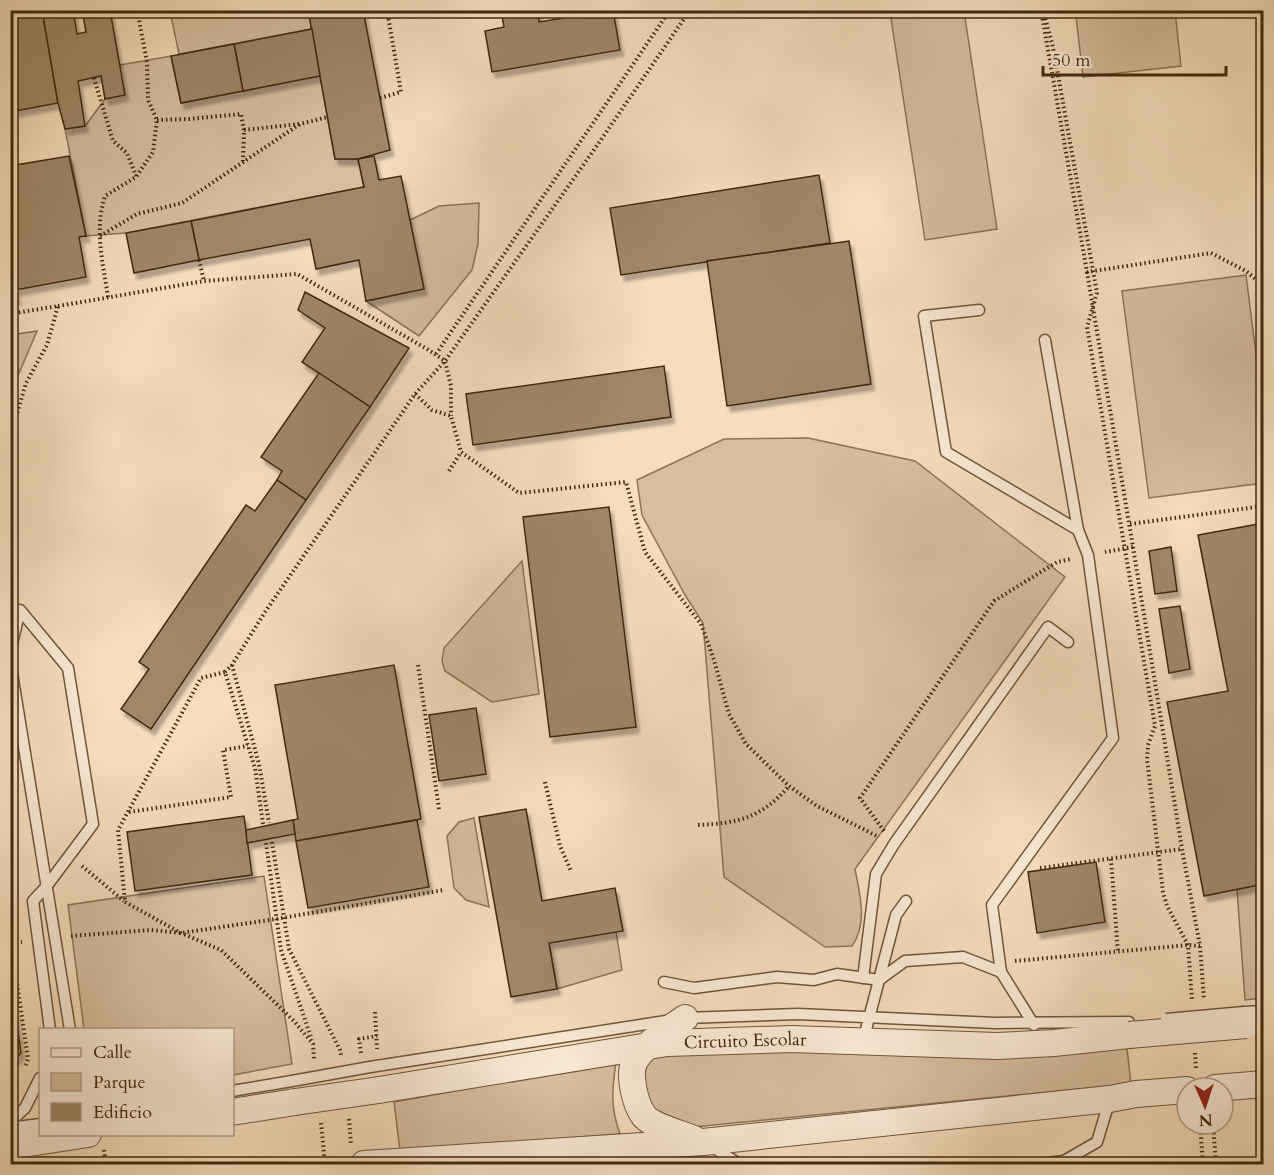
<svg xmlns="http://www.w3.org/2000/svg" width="1274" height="1175" font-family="Cardo,serif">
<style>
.green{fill:#d6be9f;stroke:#8c7456;stroke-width:1.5}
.building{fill:#9f8768;stroke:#41290c;stroke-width:1.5;filter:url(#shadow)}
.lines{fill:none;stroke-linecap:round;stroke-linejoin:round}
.service-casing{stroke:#6e5638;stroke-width:13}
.tertiary-casing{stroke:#6e5638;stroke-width:28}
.path{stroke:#41290c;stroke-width:4;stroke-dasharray:1.5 3;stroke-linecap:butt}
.service{stroke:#f8e9d4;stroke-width:10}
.tertiary{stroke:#f8e9d4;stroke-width:26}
.service-bridge-casing{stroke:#6e5638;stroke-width:13;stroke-linecap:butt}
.tertiary-bridge-casing{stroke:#6e5638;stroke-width:28;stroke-linecap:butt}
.service-bridge{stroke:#f8e9d4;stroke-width:10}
.tertiary-bridge{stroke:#f8e9d4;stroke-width:26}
.labels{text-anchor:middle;stroke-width:6;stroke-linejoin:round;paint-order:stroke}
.street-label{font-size:18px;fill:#41290c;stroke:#f8e9d4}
</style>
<defs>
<filter id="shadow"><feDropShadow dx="3.5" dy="6" stdDeviation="1.5" flood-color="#0004"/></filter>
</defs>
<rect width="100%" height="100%" fill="#f5ddbd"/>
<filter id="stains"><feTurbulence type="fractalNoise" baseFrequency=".00333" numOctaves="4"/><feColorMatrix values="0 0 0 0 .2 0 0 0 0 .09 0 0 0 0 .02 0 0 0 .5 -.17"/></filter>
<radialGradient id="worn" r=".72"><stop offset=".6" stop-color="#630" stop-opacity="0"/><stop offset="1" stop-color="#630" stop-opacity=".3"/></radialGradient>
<g class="green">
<polygon points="897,10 964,11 997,229 925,240 890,12"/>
<polygon points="1124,10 1175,11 1181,66 1083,77 1076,16"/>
<polygon points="170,11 308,11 312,29 179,54"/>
<polygon points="171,56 181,103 320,76 335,159 358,159 364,187 126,233 86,236 65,129 85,126 105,99 120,65"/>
<polygon points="479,203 478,244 472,270 419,336 366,301 424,289 410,220 439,206"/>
<polygon points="1246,275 1263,410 1263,483 1149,498 1122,291"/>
<polygon points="37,331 17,378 11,404 11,335"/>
<path d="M 808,438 L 915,461 L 1065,577 L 855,869 C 860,895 868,923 852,946 L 825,947 L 724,877 L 703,623 L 685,595 L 642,515 L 637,480 L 724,439 Z"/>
<polygon points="522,561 539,694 492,702 445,671 442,661 444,648"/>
<polygon points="474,818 489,907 466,900 454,888 447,836 459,822"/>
<polygon points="264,876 292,1064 233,1075 232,1030 84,1029 68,905"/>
<polygon points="1263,884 1263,998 1245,1000 1237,889"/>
<polygon points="616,931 622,970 557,989 549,943"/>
<polygon points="1127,1048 1131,1084 694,1127 653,1114 642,1078 645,1062 657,1052"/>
<path d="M 616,1062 C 612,1091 610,1106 620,1134 L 400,1151 L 394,1102 Z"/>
</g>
<g class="building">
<polygon points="10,10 42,10 58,103 10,112"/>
<polygon points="42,10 73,10 77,34 86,32 82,10 110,10 125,95 105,99 101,76 78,81 85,126 65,129 58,103"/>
<polygon points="308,10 363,10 390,150 358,159 335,159"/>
<polygon points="501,10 538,10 539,22 613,10 620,50 492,72 485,31 504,27"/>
<polygon points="312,29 320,76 243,91 234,44"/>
<polygon points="234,44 243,91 181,103 171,56"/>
<polygon points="69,156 86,236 79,237 86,277 15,290 17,299 10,300 10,166"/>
<polygon points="374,156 379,180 401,176 424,289 366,301 359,260 316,269 310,239 199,260 191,221 364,187 358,159"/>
<polygon points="819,175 830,243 621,275 610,208"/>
<polygon points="191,221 199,260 134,273 126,233"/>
<polygon points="849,241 871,384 727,406 707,261"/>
<polygon points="305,292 409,348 370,407 302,362 325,328 298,310"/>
<polygon points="664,366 671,417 473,445 466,394"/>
<polygon points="319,373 370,407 306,500 277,480 282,471 261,457"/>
<polygon points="277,480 306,500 151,729 121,709 149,669 139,662 246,505 255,511"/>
<polygon points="609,507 636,727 550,737 523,517"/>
<polygon points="1264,523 1264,884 1204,896 1167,702 1228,691 1198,535"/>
<polygon points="1171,547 1177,591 1155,594 1149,551"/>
<polygon points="1180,606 1190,669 1169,673 1159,609"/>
<polygon points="394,665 421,819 296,841 293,820 298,819 275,685"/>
<polygon points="476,708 486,774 439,781 429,715"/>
<polygon points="526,809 542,901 615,888 623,931 549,943 557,989 511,997 479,817"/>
<polygon points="244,816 252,875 135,891 127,832"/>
<polygon points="293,820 295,834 247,843 246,830"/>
<polygon points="417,820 429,887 308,908 296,841"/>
<polygon points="1096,862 1105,922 1037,933 1028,872"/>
<polygon points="15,1011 21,1053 10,1066 10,1012"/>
</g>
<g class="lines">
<defs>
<g id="service">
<polyline points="979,310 924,316 946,452 1078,530 1088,555 1113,738 992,905 1001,972"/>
<polyline points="1045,340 1078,530"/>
<polyline points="10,652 20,610 68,668 93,824 46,887 33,901 50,1030"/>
<polyline points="10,661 70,1030"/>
<polyline points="863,978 876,874 894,844 1048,627 1068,642"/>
<polyline points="879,980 905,961 963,957 1001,972 1034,1025"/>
<polyline points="879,980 896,915 906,901"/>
<polyline points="664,982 694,988 777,977 814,980 837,974 879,980 863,1041"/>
<polyline points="1244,1012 1264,1011"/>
<polyline points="370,1067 685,1018 798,1014 995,1023 1129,1022"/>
<polyline points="232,1091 292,1081"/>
<polyline points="10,1122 25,1108 40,1078"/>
<polyline points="10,1128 40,1124"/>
<polyline points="711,1146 739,1164"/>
<polyline points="1064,1161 1097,1142 1110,1099"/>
<polyline points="1039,1164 1064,1161 1065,1164"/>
</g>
<g id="tertiary">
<path d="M 685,1018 C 668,1030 647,1042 636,1059 C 627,1072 635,1104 644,1116 C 652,1126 682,1134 694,1139"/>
<polyline points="1215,1088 1264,1084"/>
<path id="s1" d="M 379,1090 L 667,1043 L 791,1039 L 997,1046 L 1054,1043 L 1129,1035"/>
<polyline points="232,1112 295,1102"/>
<polyline points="10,1146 88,1134"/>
<polyline points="364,1164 703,1142 1110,1099 1136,1094 1187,1090"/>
</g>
</defs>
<use href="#service" class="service-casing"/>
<use href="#tertiary" class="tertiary-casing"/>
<g class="path">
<polyline points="1041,10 1087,272 1211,253 1246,271 1264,286"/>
<polyline points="1043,10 1053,47 1097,293 1087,327 1155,726 1148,745 1147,759 1163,892 1167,906 1188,945 1192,1000"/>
<polyline points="94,78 113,141 127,153 136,176"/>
<polyline points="380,98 401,92 387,10"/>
<polyline points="157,120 189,119 241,114 244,130 243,161"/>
<polyline points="244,130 299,124"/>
<polyline points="100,236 137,214 182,203 300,124 328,117"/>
<polyline points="199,260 204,281"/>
<polyline points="1087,272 1133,547 1105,552"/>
<path d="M 108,297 C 103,263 94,230 105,196 L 136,177 L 153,152 L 157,120 L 148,100 L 147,62 L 137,10"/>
<polyline points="58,306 204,281 297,274 427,349 445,361 451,386 451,416"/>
<polyline points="10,314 58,306 47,345 26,383 14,424 10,445"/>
<polyline points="436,354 670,10"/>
<polyline points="415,394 432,410 451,416 461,452 519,493 626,482 645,552 701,624 714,660 729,714 746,744 789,786 817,806 879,837"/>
<polyline points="449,471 461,452"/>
<polyline points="1130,524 1264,506"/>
<polyline points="1133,547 1182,849 1200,946 1204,1000"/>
<polyline points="10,575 16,594"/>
<polyline points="232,665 259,764 269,823"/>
<polyline points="418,665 439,809"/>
<polyline points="225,672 232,665 265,612 415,394 445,361 596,147 690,10"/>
<polyline points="545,782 560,846 571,871"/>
<polyline points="129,812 231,797 223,750 248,746"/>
<polyline points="263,824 255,768 225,672 201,678 118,830 125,902 181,933 221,950 294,1021 313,1044 314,1059"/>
<path d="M 698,825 C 739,823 761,818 789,786"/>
<polyline points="884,831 860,798 994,601 1057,562 1071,559"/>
<polyline points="272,842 289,949 340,1050 341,1055"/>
<polyline points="266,843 281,950 312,1040"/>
<polyline points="1111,859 1118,953"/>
<polyline points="82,866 124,901"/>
<polyline points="1040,868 1182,849"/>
<polyline points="10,935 28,1059 25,1067"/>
<polyline points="71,936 151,930 181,933 276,919 444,890"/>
<polyline points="12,943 22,942"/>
<polyline points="1015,961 1188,945 1200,946"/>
<polyline points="375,1012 377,1049"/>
<polyline points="361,1053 359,1039 377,1036"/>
<polyline points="1195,1053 1196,1069"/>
<polyline points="349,1119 351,1145"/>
<polyline points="321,1123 325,1164"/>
<polyline points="1200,1124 1203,1164"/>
<polyline points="1213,1124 1216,1164"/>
<polyline points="104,1150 106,1164"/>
</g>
<use href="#service" class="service"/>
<use href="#tertiary" class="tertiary"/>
<defs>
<g id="service-bridge">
<polyline points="1166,1019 1244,1012"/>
<polyline points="292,1081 370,1067"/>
</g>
<g id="tertiary-bridge">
<polyline points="1129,1035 1246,1025"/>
<polyline points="295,1102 379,1090"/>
</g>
</defs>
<use href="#service-bridge" class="service-bridge-casing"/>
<use href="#tertiary-bridge" class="tertiary-bridge-casing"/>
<use href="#service-bridge" class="service-bridge"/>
<use href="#tertiary-bridge" class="tertiary-bridge"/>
</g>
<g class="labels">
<g class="street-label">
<text dy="6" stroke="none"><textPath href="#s1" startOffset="370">Circuito Escolar</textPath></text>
</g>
</g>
<rect width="1274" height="1175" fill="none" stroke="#f5ddbd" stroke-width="36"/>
<rect x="12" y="12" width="1250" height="1151" fill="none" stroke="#41290c" stroke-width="3"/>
<rect x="18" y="18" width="1238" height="1139" fill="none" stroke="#41290c" stroke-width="1.5"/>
<rect x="39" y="1028" width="195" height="108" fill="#f8e9d4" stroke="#af9c84" stroke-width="1.5"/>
<rect x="51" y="1048" width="30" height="9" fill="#f8e9d4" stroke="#af9c84" stroke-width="1.5"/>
<text x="93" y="1058" font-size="18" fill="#41290c">Calle</text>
<rect x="51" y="1073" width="30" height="18" fill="#d6be9f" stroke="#af9c84" stroke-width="1.5"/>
<text x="93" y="1088" font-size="18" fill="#41290c">Parque</text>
<rect x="51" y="1103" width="30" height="18" fill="#9f8768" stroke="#af9c84" stroke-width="1.5"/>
<text x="93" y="1118" font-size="18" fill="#41290c">Edificio</text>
<g transform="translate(1205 1106) rotate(177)"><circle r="28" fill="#f8e9d4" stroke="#af9c84" stroke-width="1.5"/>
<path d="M0-4.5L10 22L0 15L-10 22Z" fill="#8f2418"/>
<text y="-9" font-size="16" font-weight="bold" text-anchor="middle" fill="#41290c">N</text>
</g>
<path d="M1043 66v9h183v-9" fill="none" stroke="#41290c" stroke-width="3"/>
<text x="1052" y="66" font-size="18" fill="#41290c" stroke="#f8e9d4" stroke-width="4.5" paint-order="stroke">50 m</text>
<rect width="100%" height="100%" filter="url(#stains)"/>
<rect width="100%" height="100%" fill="url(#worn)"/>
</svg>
